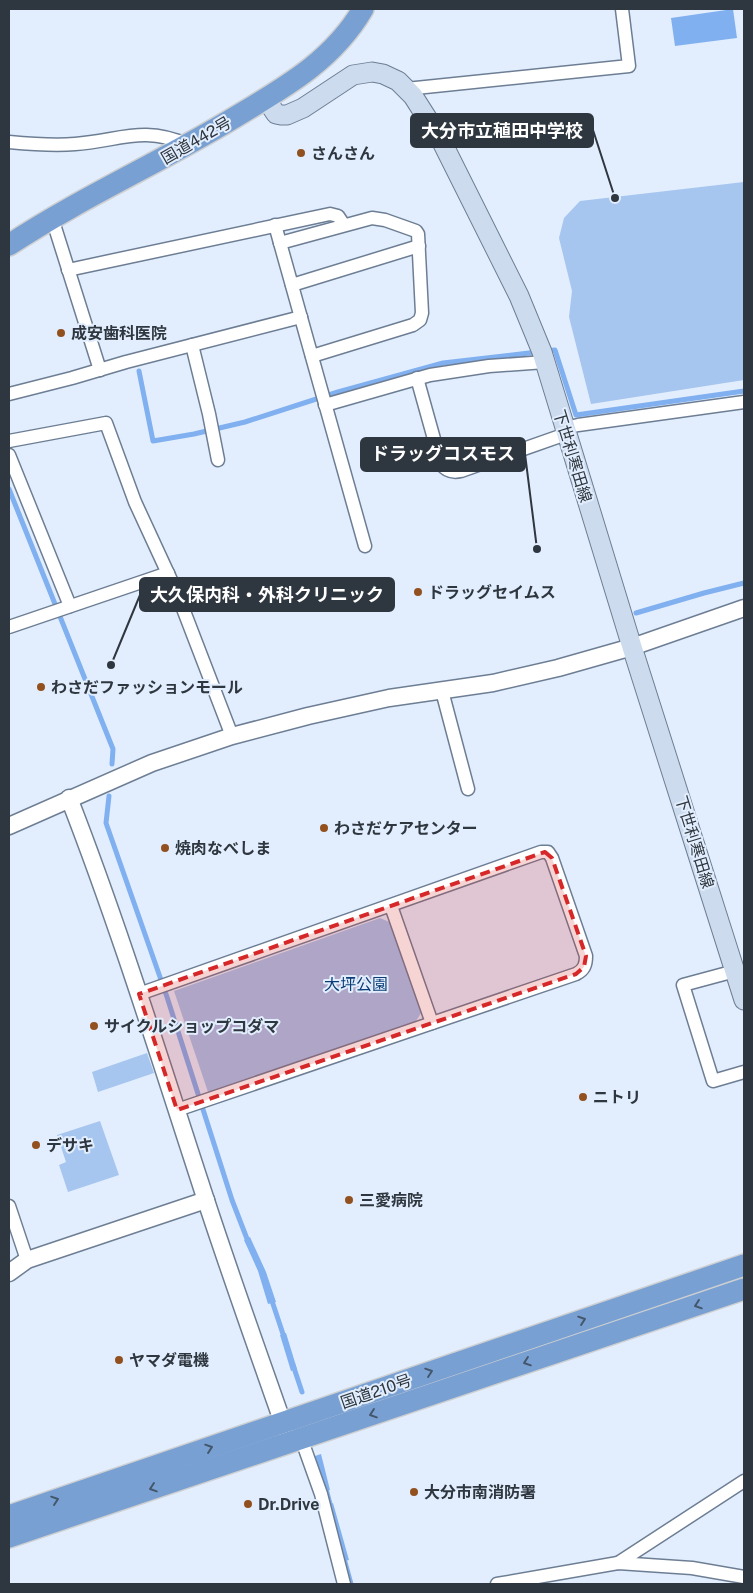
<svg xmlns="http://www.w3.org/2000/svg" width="753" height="1593" font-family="'Public Sans','Noto Sans JP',sans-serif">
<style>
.green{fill:#a6c5ef}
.water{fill:#80b0f0}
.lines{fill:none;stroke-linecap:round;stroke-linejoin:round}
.stream{stroke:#80b0f0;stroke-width:5}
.minor-casing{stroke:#6d7e94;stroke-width:15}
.tertiary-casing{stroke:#6d7e94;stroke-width:19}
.secondary-casing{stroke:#6d7e94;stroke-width:21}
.trunk-casing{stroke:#cdcfd1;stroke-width:24}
.minor{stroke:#fff;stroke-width:12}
.tertiary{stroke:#fff;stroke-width:16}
.secondary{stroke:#cddbee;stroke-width:19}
.trunk{stroke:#78a0d3;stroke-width:21}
.oneway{stroke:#44566b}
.marked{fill:#d62828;fill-opacity:0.2;stroke:#d62828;stroke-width:4;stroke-dasharray:10 6;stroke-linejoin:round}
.poi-dot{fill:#92501f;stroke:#e2eefd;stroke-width:2}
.labels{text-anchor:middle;stroke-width:4;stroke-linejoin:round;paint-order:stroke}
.street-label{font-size:16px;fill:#2e363f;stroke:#e2eefd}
.poi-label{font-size:16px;font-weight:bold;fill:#2e363f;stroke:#e2eefd;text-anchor:start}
.park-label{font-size:16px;fill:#0b3c75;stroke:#e2eefd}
.leader{fill:none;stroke:#2e363f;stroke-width:2}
.callout-dot{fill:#2e363f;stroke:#e2eefd;stroke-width:2}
.callout{fill:#2e363f;stroke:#2e363f;stroke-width:2}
.callout-label{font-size:18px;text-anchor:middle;font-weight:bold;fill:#fff}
</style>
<rect width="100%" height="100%" fill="#e2eefd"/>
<g class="green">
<polygon points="744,182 744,380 591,404 569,317 572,291 559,238 564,218 580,201"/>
<polygon points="380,918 394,924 423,1010 416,1021 208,1092 174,991"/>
<polygon points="147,1053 154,1073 98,1092 92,1072"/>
<polygon points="100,1121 119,1175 68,1192 59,1165 66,1162 57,1135"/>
</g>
<g class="water">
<polygon points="733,9 737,38 675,46 671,18"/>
<polygon points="250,1237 266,1272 276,1302 268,1304 258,1271 244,1240"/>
<polygon points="286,1333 297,1369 291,1371 280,1335"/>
<polygon points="321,1454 330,1490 324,1492 315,1456"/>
<polygon points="333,1503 349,1560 341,1562 327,1505"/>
</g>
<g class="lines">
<g class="stream">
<polyline points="545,351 555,350 576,415 744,391"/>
<polyline points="139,371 153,441 194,434 245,422 338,392 443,363 537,352"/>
<polyline points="9,489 113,749 112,764"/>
<polyline points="636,613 704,593 744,583"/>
<polyline points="109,796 106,823 167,997 232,1200 249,1244"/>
<polyline points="271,1298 285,1340"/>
<polyline points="293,1365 302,1392"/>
<polyline points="325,1485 331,1508"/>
<polyline points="343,1555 351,1584"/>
</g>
<defs>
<g id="minor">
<polyline points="406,89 629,66 622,9"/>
<path d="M 9,142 C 30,144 53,146 75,144 C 119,141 143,125 188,145"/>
<polyline points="52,218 100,370"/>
<polyline points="275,225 365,546"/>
<polyline points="280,243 372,218 385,220 416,231 418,234 422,313 420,320 413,325 312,356"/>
<polyline points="68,270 330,214 338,216 344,225"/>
<polyline points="292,285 419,246"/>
<polyline points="192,345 209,414 218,460"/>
<path d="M 417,378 L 441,464 C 446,471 452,473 461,471 L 566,434"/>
<polyline points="9,394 72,378 126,362 301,317"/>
<polyline points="325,405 430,375 489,366 545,362"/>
<polyline points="565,428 578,425 744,402"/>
<polyline points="9,441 106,423 135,502 177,593 232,736"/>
<polyline points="9,455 70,606"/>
<polyline points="9,627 168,573"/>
<polyline points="442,691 468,789"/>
<polyline points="391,906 432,1023"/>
<polyline points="735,971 683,985 713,1081 744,1072"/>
<path d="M 139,994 L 541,852 L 548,852 L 552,858 L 586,956 C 586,965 584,970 576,974 L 177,1110"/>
<polyline points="9,1206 27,1260"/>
<polyline points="301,1438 321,1494 344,1584"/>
<polyline points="618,1563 744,1481"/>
<polyline points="497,1584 618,1563 692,1568 744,1577"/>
</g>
<g id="tertiary">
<path d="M 69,798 C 118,924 158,1053 200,1182 C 227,1266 257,1349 286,1432"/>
<polyline points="9,826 152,763 232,736 308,716 389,698 493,683 558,668 632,647 744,608"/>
<polyline points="9,1273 27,1260 206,1200"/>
</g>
<polyline id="secondary" points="266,99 276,114 281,115 287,115 303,108 353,75 372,72 383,74 398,81 413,96 441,140 519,296 542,352 632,647 744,1000"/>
<g id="trunk">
<path d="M 9,245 C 82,197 163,161 237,116 C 287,86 333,60 363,9"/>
<polyline points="9,1516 744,1265"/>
<polyline points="9,1537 744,1289"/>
</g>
</defs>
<use href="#minor" class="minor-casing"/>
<use href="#tertiary" class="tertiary-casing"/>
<use href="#secondary" class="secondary-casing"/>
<use href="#trunk" class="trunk-casing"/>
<use href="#minor" class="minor"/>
<use href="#tertiary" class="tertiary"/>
<use href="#secondary" class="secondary"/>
<use href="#trunk" class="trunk"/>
</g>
<defs><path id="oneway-chevron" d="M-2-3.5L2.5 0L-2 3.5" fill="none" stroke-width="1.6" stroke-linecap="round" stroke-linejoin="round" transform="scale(1.25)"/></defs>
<g class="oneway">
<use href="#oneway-chevron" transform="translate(698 1305) rotate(161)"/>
<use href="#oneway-chevron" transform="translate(582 1320) rotate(-19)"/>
<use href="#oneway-chevron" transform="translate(527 1362) rotate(161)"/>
<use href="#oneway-chevron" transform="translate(429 1372) rotate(-19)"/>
<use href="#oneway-chevron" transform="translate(373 1414) rotate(161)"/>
<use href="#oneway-chevron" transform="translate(209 1448) rotate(-19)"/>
<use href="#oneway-chevron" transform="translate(153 1488) rotate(161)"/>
<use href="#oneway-chevron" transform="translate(55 1500) rotate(-19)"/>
</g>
<path class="marked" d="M 545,852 L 552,858 L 586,956 L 584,967 L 576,974 L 177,1110 L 139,994 Z"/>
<g class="poi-dot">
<circle cx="301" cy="153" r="5"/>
<circle cx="61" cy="333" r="5"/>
<circle cx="418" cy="592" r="5"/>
<circle cx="41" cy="687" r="5"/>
<circle cx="324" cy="828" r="5"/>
<circle cx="165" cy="848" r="5"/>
<circle cx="94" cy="1026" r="5"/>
<circle cx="583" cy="1097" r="5"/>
<circle cx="36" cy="1145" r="5"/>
<circle cx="349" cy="1200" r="5"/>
<circle cx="119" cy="1360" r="5"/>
<circle cx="414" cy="1492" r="5"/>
<circle cx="248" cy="1504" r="5"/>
</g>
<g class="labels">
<g class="street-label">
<text transform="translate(196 140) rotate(-30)" y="6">国道442号</text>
<text transform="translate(573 456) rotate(73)" y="6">下世利寒田線</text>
<text transform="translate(695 842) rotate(73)" y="6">下世利寒田線</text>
<text transform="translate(376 1391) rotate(-19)" y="6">国道210号</text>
</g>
<g class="poi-label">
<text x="311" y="159">さんさん</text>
<text x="71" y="339">成安歯科医院</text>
<text x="428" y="598">ドラッグセイムス</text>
<text x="51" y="693">わさだファッションモール</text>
<text x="334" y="834">わさだケアセンター</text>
<text x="175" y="854">焼肉なべしま</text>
<text x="104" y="1032">サイクルショップコダマ</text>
<text x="593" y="1103">ニトリ</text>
<text x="46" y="1151">デサキ</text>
<text x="359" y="1206">三愛病院</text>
<text x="129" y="1366">ヤマダ電機</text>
<text x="424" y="1498">大分市南消防署</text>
<text x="258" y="1510">Dr.Drive</text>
</g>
<g class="park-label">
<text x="356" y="990">大坪公園</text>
</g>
</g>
<path class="leader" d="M615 198L593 130M537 549L525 454M111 665L140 595"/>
<g class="callout-dot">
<circle cx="615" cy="198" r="5"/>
<circle cx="537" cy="549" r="5"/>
<circle cx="111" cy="665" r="5"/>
</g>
<g class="callout">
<rect x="411" y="114" width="182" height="33" rx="5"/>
<rect x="361" y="438" width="164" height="33" rx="5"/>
<rect x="140" y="578" width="254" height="33" rx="5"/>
</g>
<g class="callout-label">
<text x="502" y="137">大分市立稙田中学校</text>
<text x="443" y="460">ドラッグコスモス</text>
<text x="267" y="601">大久保内科・外科クリニック</text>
</g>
<rect width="753" height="1593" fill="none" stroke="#2e363f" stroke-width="20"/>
</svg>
